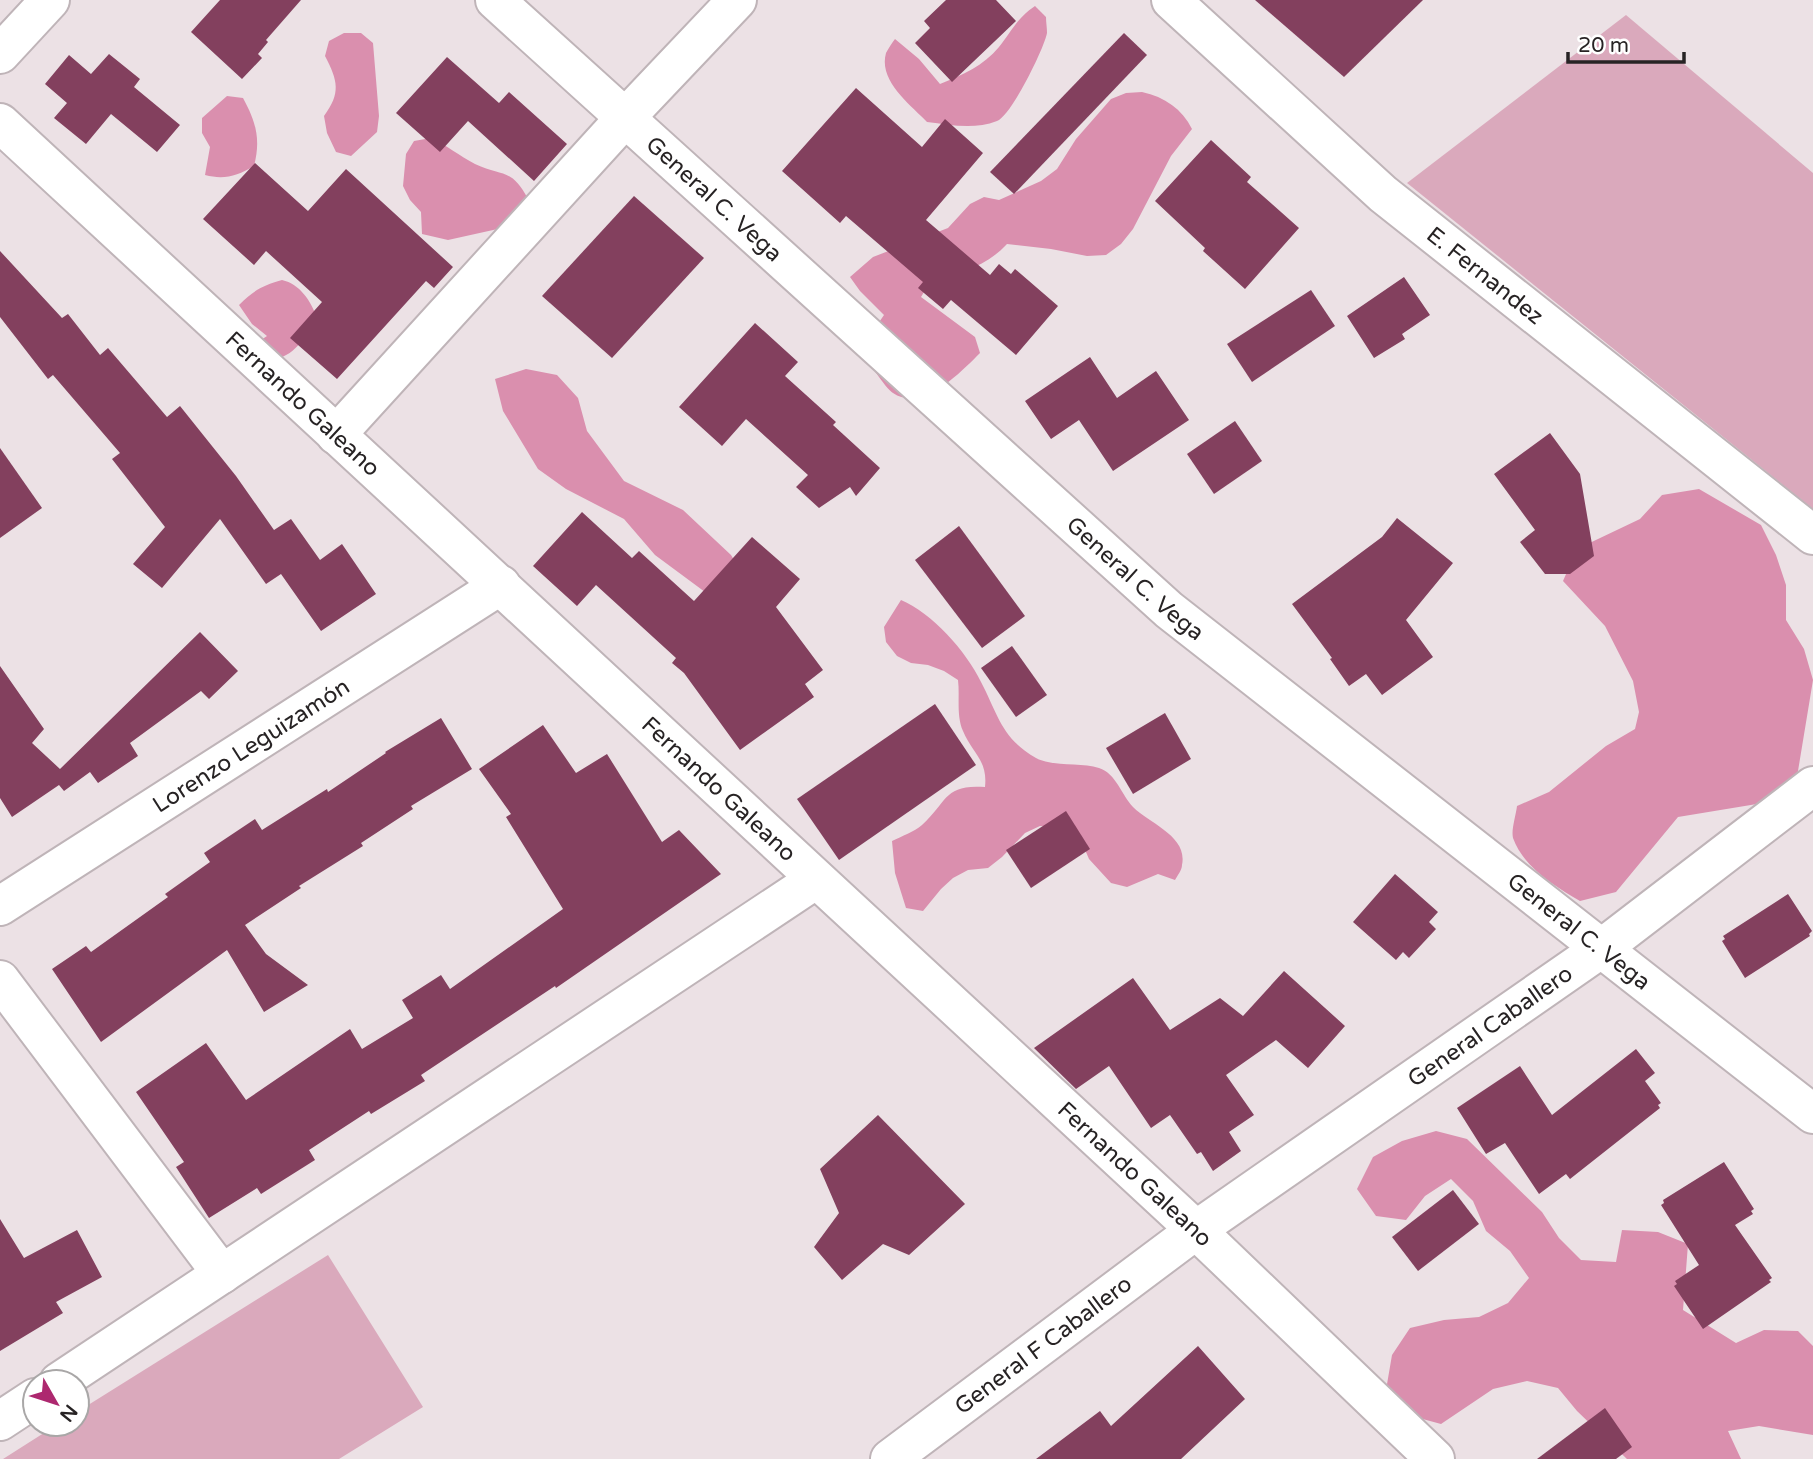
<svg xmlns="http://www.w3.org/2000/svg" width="1813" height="1459" font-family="'Varela Round',sans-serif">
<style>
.green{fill:#daa9bc}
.forest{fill:#da8fae}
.building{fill:#83405e}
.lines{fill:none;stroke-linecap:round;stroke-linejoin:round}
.minor-casing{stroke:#bfb4b8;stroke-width:42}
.tertiary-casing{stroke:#bfb4b8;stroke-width:42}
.minor{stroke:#fff;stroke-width:38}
.tertiary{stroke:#fff;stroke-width:38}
.labels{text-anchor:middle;stroke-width:7;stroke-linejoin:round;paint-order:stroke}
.street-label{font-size:23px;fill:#272324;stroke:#fff}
</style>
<rect width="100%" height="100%" fill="#ece1e5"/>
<g class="green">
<polygon points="1626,15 1813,173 1813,509 1407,183"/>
<polygon points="328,1255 423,1407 339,1459 3,1459 58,1424 77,1424 77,1412"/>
</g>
<g class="forest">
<path d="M 1035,6 L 1046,17 C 1046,22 1047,28 1047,33 C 1044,49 1011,116 997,121 C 974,130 951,125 927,122 C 911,105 878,81 886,53 C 888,49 892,43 895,39 L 919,59 L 940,84 C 963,75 983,66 999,47 C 1012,31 1017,18 1035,6 Z"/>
<path d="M 344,33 L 361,33 L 373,43 L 379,116 L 377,132 L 351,156 L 336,152 L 327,133 L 324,116 C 341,93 338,81 325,56 L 329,41 Z"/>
<path d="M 1142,92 C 1165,97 1182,109 1192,129 L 1171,156 L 1133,229 L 1121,244 L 1106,255 L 1087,256 L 1051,249 L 1007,244 C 986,267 959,273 930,282 L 921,297 L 975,337 L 980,353 C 961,372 922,413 893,393 C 885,388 867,359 860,350 L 884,315 L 860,291 L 850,277 L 873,257 L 948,228 L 970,204 L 984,197 L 999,200 L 1041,181 L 1057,169 L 1076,139 L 1111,99 L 1126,93 Z"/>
<path d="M 227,96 L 243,98 C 256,122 261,139 254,166 C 237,176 224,180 205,175 L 210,147 L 202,133 L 202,118 Z"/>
<path d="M 431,138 C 447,145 459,156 475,164 C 502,177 511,167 528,199 L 516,225 L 448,240 L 422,234 L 421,212 L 410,200 L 403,186 L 406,154 L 414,141 Z"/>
<path d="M 282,280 C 300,284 311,301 317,318 C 306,335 297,354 276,359 L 258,342 L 267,336 L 252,324 L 239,305 C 253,291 263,285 282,280 Z"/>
<polygon points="526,369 557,375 578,398 587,431 624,481 683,510 731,555 748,583 732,612 655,555 624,519 566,489 538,469 503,411 495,379"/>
<path d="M 1699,489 L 1761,525 L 1776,555 L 1786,585 L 1786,620 L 1804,649 L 1813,680 L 1797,777 L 1775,801 L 1678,817 L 1616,892 L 1580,901 C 1555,886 1524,868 1513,838 C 1511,830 1516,815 1517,806 L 1549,792 L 1606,746 L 1635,729 L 1639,712 L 1633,681 L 1605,626 L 1563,581 L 1577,549 L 1640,519 L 1662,495 Z"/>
<path d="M 901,600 C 932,613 966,651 981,682 C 998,714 1001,738 1036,758 C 1052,767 1081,762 1099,768 C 1116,773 1122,796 1133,807 C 1150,824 1188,836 1182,865 C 1182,870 1177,876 1175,880 L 1158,874 L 1127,887 L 1111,883 L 1089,859 L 1083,845 L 1056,827 L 1040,826 L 1025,833 L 1002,857 L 988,868 L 968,870 L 953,878 L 941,889 L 923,911 L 906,908 L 895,873 L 892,841 C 902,836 914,832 922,825 C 948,801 944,784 985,787 C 988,760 972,753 963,731 C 956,715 960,696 958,680 L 944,671 L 928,665 L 911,663 L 897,656 L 886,642 L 884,627 Z"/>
<polygon points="1436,1131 1467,1139 1542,1212 1559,1238 1581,1260 1616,1262 1622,1230 1658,1232 1688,1244 1683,1310 1736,1343 1764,1330 1798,1331 1813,1346 1813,1435 1759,1426 1728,1431 1741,1459 1627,1459 1577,1411 1558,1388 1527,1381 1493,1389 1441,1424 1408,1415 1386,1390 1392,1355 1410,1328 1444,1320 1479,1317 1508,1303 1529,1278 1510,1251 1486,1231 1473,1201 1451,1179 1425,1196 1406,1220 1376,1216 1357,1189 1373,1157 1402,1141"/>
</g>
<g class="building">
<polygon points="220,0 301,0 266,40 268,42 258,54 262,58 242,79 191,32"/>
<polygon points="946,0 996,0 1016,21 952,82 915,43 930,28 924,21"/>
<polygon points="1255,0 1423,0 1344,77"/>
<polygon points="1124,33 1147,55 1014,194 990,172"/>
<polygon points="109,54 140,79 134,87 180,125 157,152 111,114 86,144 54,118 67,103 45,84 69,55 91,74"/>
<polygon points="447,57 499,103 509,92 567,144 534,181 468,121 440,152 396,113"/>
<polygon points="856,88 922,147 945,119 983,153 926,220 990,275 999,264 1011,274 1015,269 1058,306 1016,355 951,300 943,309 918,288 923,282 846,216 840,223 782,171"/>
<polygon points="1211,140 1251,177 1247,182 1299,228 1245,289 1203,251 1205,248 1155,201"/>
<polygon points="255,163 308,211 346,169 453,267 434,288 426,281 337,379 290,338 322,302 266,251 254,265 203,219"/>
<polygon points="634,196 704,258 612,358 542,296"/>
<polygon points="0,251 62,318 68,314 100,355 108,348 167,417 180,406 236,476 274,530 291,519 320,560 342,544 376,594 321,631 281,574 266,584 220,519 162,588 133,564 165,527 112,459 120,453 53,375 48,379 0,317"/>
<polygon points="1404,277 1430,315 1402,334 1405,339 1374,358 1347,316"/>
<polygon points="1311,290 1335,326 1252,382 1227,344"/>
<polygon points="755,323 798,362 785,376 836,422 833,425 880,468 856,496 850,487 819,508 796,487 808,475 746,419 722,446 679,407"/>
<polygon points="1090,357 1117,398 1156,371 1189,420 1113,471 1079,420 1051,439 1025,401"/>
<polygon points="1235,421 1262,461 1214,494 1187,454"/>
<polygon points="1550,433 1580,474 1594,556 1570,574 1545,574 1520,542 1535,530 1494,474"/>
<polygon points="0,448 42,508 0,538"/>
<polygon points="582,512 632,558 639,551 694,601 752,537 800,579 776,607 823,670 805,684 814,697 740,750 684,673 672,663 676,658 596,585 577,606 533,566"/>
<polygon points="1397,518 1453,563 1406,620 1433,657 1382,695 1366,674 1349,686 1330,659 1332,658 1292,604 1382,537"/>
<polygon points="959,526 1025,616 982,648 915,560"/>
<polygon points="200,632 238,671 209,699 201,691 130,743 138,756 98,783 90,772 64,791 59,785 12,817 0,798 0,666 44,729 32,743 60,769"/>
<polygon points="1012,646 1047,695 1016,717 981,668"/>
<polygon points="935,704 976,765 839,860 797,799"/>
<polygon points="1165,713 1191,759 1133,794 1106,748"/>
<polygon points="441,718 472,769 411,806 413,809 361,843 363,846 299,886 301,888 245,925 266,954 308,985 264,1012 227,950 101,1042 52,969 86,946 91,952 168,897 165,894 210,862 204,853 255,819 262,830 327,789 328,792 386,753 385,752"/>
<polygon points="543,725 576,773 607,754 662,842 679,830 721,874 556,988 555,986 421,1075 425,1081 371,1114 369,1111 309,1150 315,1160 261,1194 257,1188 209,1218 176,1167 184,1162 136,1092 206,1043 246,1100 350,1029 362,1049 413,1018 402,1000 441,975 450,989 563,909 506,817 511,814 479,769"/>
<polygon points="1066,811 1090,849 1031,888 1006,850"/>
<polygon points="1395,874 1438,912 1429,922 1436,929 1409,958 1403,952 1396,960 1353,922"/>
<polygon points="1788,894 1812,931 1809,934 1810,936 1745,978 1722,941 1725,939 1723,936"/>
<polygon points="1284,971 1345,1026 1308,1068 1276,1040 1226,1075 1254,1115 1229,1132 1241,1151 1213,1171 1201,1152 1197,1154 1170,1115 1151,1128 1109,1066 1076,1089 1034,1048 1133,978 1170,1030 1220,998 1243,1016"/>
<polygon points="1636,1049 1655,1073 1645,1081 1661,1103 1658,1105 1660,1108 1570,1179 1566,1174 1539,1194 1505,1143 1486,1154 1457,1108 1520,1066 1552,1115"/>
<polygon points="878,1115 965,1204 909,1255 883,1244 842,1280 814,1247 839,1213 820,1169"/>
<polygon points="1724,1162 1754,1209 1751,1211 1753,1214 1735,1225 1772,1278 1769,1280 1771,1282 1703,1329 1674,1286 1677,1284 1675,1281 1699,1265 1661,1205 1664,1203 1663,1200"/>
<polygon points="1453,1190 1479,1224 1418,1271 1392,1237"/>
<polygon points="0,1219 24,1258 77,1230 102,1277 56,1302 63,1313 0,1351"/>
<polygon points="1198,1346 1245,1399 1181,1459 1036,1459 1100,1411 1111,1426"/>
<polygon points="1605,1408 1632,1447 1616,1459 1537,1459"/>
</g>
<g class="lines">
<defs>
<g id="minor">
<path id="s1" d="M 495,0 L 1169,610 L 1813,1114"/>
<path id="s2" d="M 1171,0 L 1383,194 L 1813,535"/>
<polyline points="0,54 50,0"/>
<polyline points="336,435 625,118 737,0"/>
<path id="s3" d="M 0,906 L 501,585"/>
<polyline points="0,980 222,1274"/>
<polyline points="59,1382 815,880"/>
<polyline points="0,1421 35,1398"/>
<path id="s4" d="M 890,1459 L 1196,1230 L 1602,948 L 1813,786"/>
</g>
<g id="tertiary">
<path id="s5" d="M 0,123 L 1196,1230 L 1435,1459"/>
</g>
</defs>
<use href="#minor" class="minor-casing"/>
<use href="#tertiary" class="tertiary-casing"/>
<use href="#minor" class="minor"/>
<use href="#tertiary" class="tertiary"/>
</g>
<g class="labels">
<g class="street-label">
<text dy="8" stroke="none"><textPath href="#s1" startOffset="296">General C. Vega</textPath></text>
<text dy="8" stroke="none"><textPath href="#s2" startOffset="418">E. Fernandez</textPath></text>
<text dy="8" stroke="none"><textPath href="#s5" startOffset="413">Fernando Galeano</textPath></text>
<text dy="8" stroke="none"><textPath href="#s1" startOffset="863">General C. Vega</textPath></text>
<text dy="8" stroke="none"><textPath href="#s3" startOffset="298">Lorenzo Leguizamón</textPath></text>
<text dy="8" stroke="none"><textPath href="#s5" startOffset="980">Fernando Galeano</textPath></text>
<text dy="8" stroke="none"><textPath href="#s1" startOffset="1430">General C. Vega</textPath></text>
<text dy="8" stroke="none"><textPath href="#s4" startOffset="740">General Caballero</textPath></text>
<text dy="8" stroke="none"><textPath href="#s5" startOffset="1547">Fernando Galeano</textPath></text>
<text dy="8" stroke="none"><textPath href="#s4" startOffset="191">General F Caballero</textPath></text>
</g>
</g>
<g transform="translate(56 1403) rotate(129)"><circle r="33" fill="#ffffff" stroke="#a9a7a7" stroke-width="2"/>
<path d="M0-5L12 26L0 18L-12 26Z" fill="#ad286f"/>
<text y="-10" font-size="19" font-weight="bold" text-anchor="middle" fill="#272324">N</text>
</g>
<path d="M1568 52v10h116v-10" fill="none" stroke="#272324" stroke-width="3.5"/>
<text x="1578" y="52" font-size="21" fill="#272324" stroke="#ffffff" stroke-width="5" paint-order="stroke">20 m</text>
</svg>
